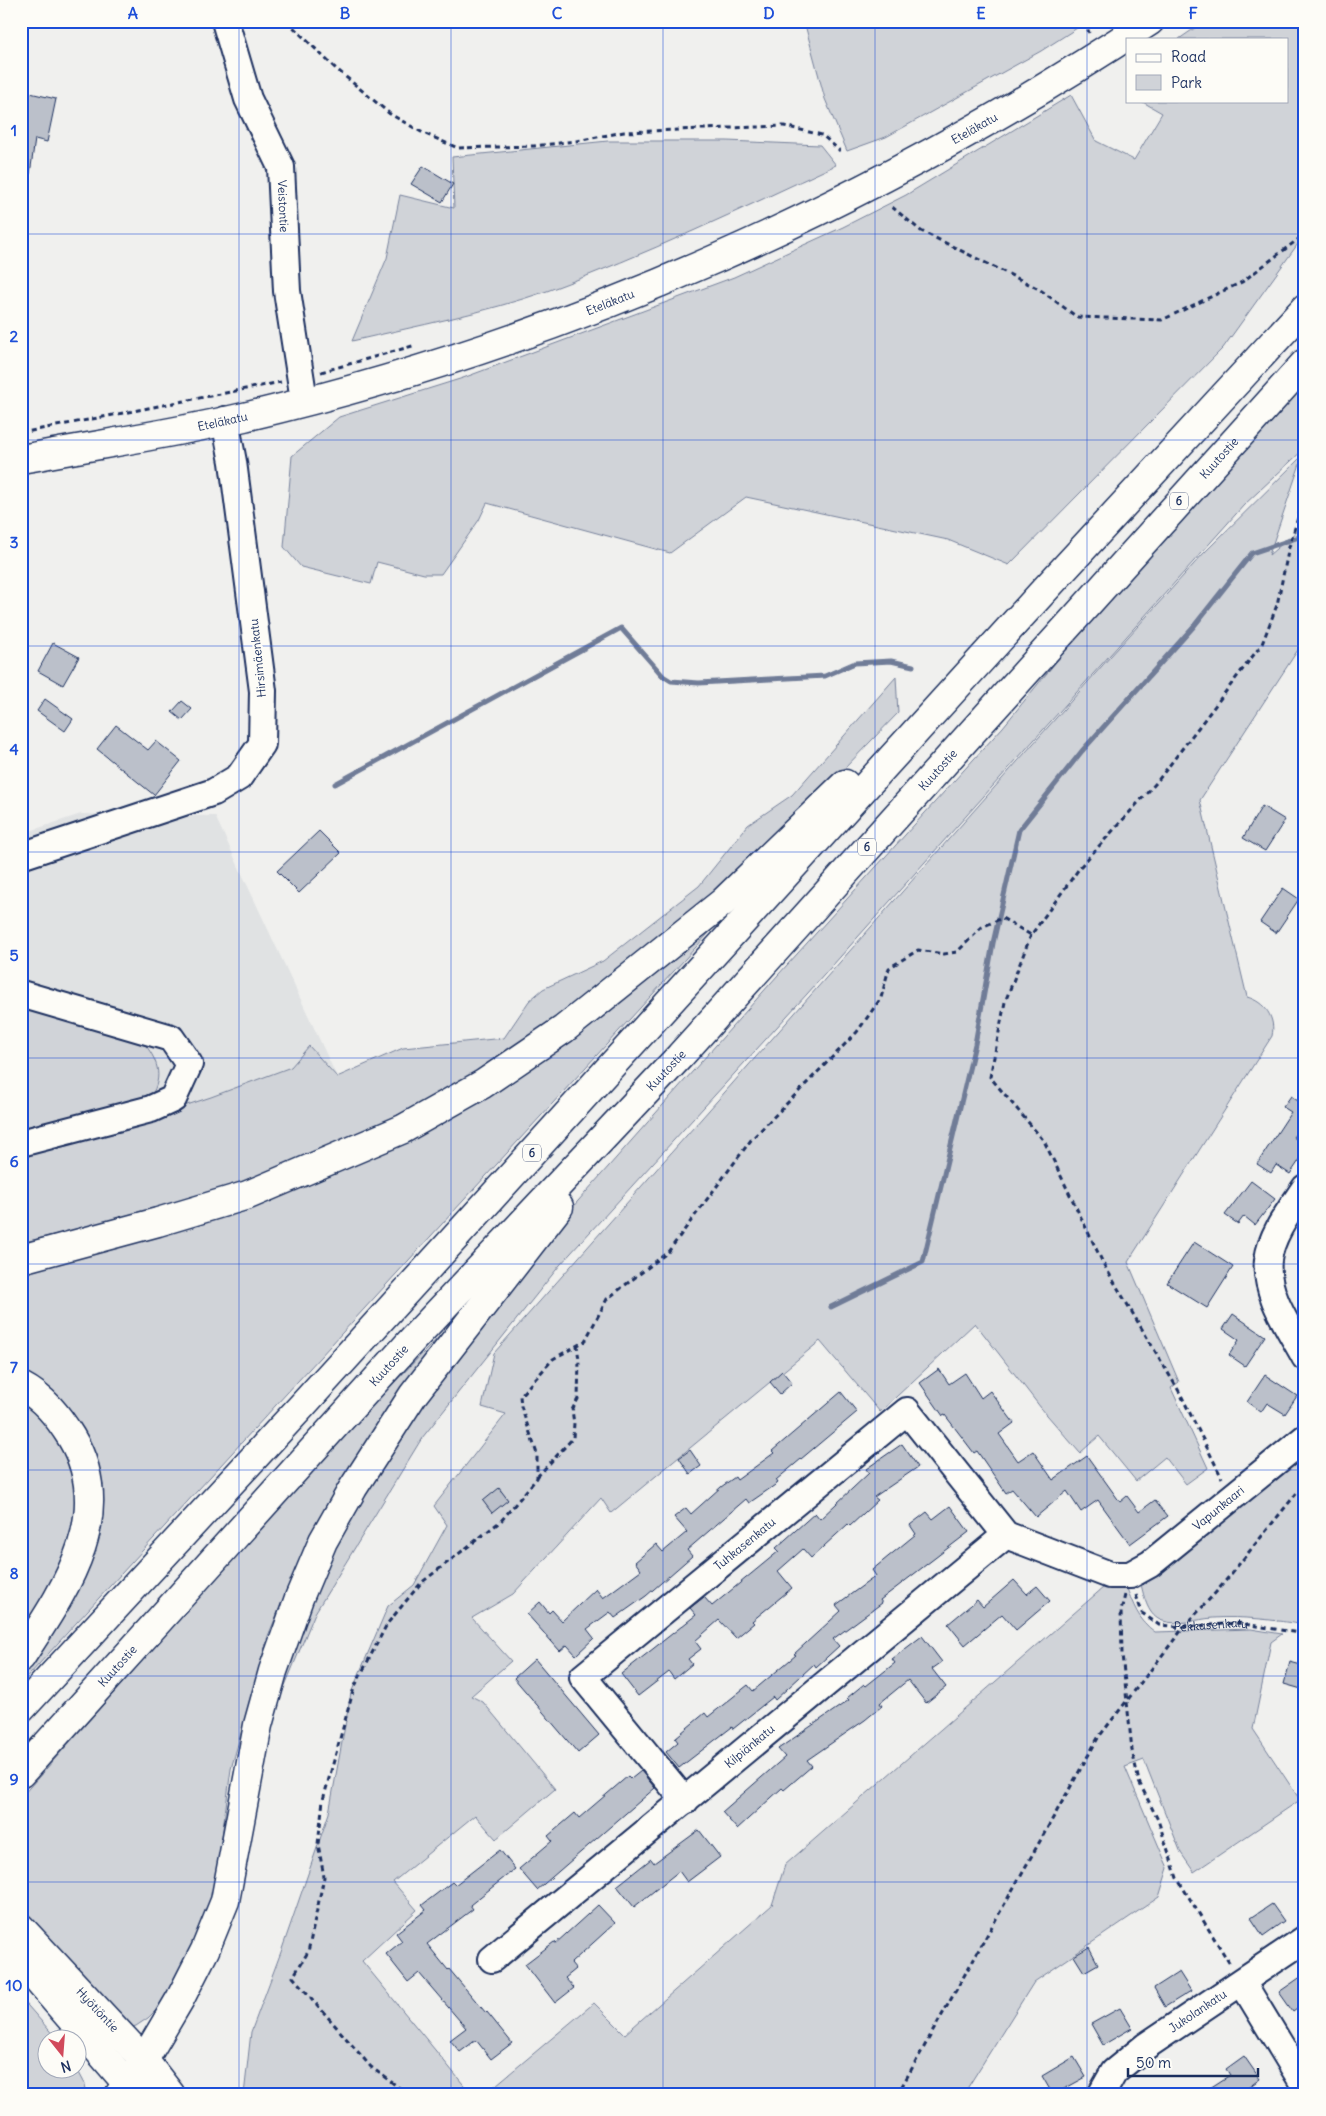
<svg xmlns="http://www.w3.org/2000/svg" width="1326" height="2116" font-family="Delius,sans-serif">
<style>
.built{fill:#e0e2e3}
.green{fill:#d0d3d8;stroke:#76819b}
.lines{fill:none;stroke-linecap:round;stroke-linejoin:round}
.stream{stroke:#6f7b97;stroke-width:5}
.building{fill:#bbc0ca;stroke:#1b2f5e}
.minor-casing{stroke:#1b2f5e;stroke-width:30}
.major-casing{stroke:#1b2f5e;stroke-width:31}
.highway-casing{stroke:#1b2f5e;stroke-width:31}
.path{stroke:#1b2f5e;stroke-width:3;stroke-dasharray:5 4;stroke-linecap:butt}
.minor{stroke:#fdfcf7;stroke-width:26}
.major{stroke:#fdfcf7;stroke-width:28}
.highway{stroke:#fdfcf7;stroke-width:28}
.grid{fill:none;stroke:#1d4ed8;stroke-width:1;stroke-opacity:0.55}
.labels{text-anchor:middle;stroke-width:4.5;stroke-linejoin:round;paint-order:stroke}
.shield{fill:#fdfcf7;stroke:#5f6c8c;stroke-width:1}
.shield-label{font-size:11px;font-weight:bold;fill:#1b2f5e}
.street-label{font-size:12px;fill:#1b2f5e;stroke:#fdfcf7}
.neatline{fill:none;stroke:#1d4ed8;stroke-width:2}
.grid-label{font-size:16px;text-anchor:middle;font-weight:bold;fill:#1d4ed8}
</style>
<rect width="100%" height="100%" fill="#f0f0ee"/>
<filter id="ink" filterUnits="userSpaceOnUse"><feTurbulence type="fractalNoise" baseFrequency=".02" numOctaves="2"/><feDisplacementMap in="SourceGraphic" scale="10" xChannelSelector="R" yChannelSelector="G"/><feConvolveMatrix kernelMatrix="1 2 1 2 8 2 1 2 1" color-interpolation-filters="sRGB"/></filter>
<g filter="url(#ink)">
<polygon class="built" points="81,814 215,816 337,1077 21,1177 21,834"/>
<g class="green">
<polygon points="804,21 1088,21 1041,51 886,137 847,151 825,99"/>
<polygon points="1205,21 1305,21 1305,234 1223,348 1009,565 948,540 746,497 670,553 487,503 479,520 441,574 424,574 377,562 371,584 301,567 284,547 292,456 339,417 463,378 734,277 843,227 906,195 1071,95 1096,141 1134,160 1162,113 1141,101 1287,101 1287,39 1179,39"/>
<path d="M 608,141 L 727,141 L 820,145 L 836,165 C 741,209 646,255 547,291 C 484,313 417,326 352,341 L 387,258 L 400,195 L 454,208 L 452,157 Z"/>
<polygon points="1305,385 1305,448 1244,505 807,994 560,1265 422,1438 315,1613 270,1722 300,1626 342,1531 406,1427 500,1299 555,1227 778,975 1003,727 1082,630"/>
<path d="M 1303,455 L 1269,555 L 1305,524 L 1305,639 L 1200,800 L 1247,997 C 1265,1002 1276,1018 1272,1036 L 1128,1262 L 1179,1382 L 1171,1388 L 1208,1468 L 1186,1484 L 1165,1457 L 1136,1481 L 1099,1436 L 1080,1453 L 1041,1408 L 975,1323 L 880,1412 L 820,1341 L 611,1513 L 601,1498 L 513,1594 L 472,1618 L 511,1661 L 471,1696 L 483,1702 L 555,1789 L 496,1839 L 475,1815 L 393,1882 L 417,1910 L 362,1961 L 472,2095 L 244,2095 L 251,2032 L 281,1952 L 329,1813 L 351,1693 L 388,1606 L 414,1585 L 447,1525 L 434,1506 L 506,1414 L 482,1407 L 494,1353 L 1110,657 L 1203,554 Z"/>
<polygon points="896,677 898,713 815,799 717,893 534,1036 461,1081 368,1131 258,1179 142,1213 21,1243 21,1149 166,1112 211,1097 291,1067 309,1046 337,1077 403,1048 504,1038 529,1001 543,989 603,961 699,886 748,825 792,795"/>
<polygon points="740,899 77,1622 21,1684 21,1671 53,1627 84,1576 102,1517 99,1478 21,1374 21,1269 267,1200 347,1168 423,1132 576,1036 658,971"/>
<path d="M 21,1007 L 143,1042 C 157,1059 164,1076 151,1096 L 21,1136 Z"/>
<polygon points="463,1312 393,1404 354,1461 302,1554 268,1636 231,1769 220,1851 208,1913 185,1964 163,2003 148,2018 136,2026 126,2029 107,2000 21,1908 21,1797 347,1431"/>
<polygon points="21,1399 53,1429 71,1464 78,1502 67,1557 21,1631"/>
<path d="M 1305,1452 L 1305,1625 C 1276,1620 1242,1616 1213,1618 C 1197,1619 1179,1626 1163,1621 C 1148,1617 1144,1597 1141,1584 Z"/>
<path d="M 1126,1586 C 1133,1604 1138,1620 1155,1632 L 1251,1629 L 1282,1634 L 1271,1642 L 1253,1729 L 1300,1800 L 1194,1872 L 1181,1853 L 1144,1760 L 1125,1767 L 1168,1868 L 1159,1897 L 1034,1982 L 963,2095 L 484,2095 L 594,2003 L 625,2034 L 772,1905 L 785,1865 L 1104,1587 Z"/>
<polygon points="21,1998 56,2038 48,2038 48,2068 77,2069 85,2084 84,2095 21,2095"/>
</g>
<g class="lines">
<g class="stream">
<polyline points="335,784 621,628 663,676 671,681 699,683 825,676 855,663 891,661 913,666"/>
<polyline points="831,1307 923,1262 975,1044 993,943 1019,830 1082,751 1194,626 1252,553 1305,535"/>
</g>
</g>
<g class="building">
<polygon points="30,93 56,99 47,142 35,139 30,174 21,174 21,137"/>
<polygon points="423,166 453,184 442,202 411,184"/>
<polygon points="53,643 79,657 63,685 38,671"/>
<polygon points="45,699 73,719 65,731 37,711"/>
<polygon points="182,701 192,709 182,720 172,712"/>
<polygon points="116,725 148,750 156,741 181,761 154,795 97,749"/>
<polygon points="1262,806 1285,820 1265,851 1243,838"/>
<polygon points="319,831 341,853 299,893 277,871"/>
<polygon points="1283,888 1299,899 1276,933 1260,922"/>
<polygon points="1305,1091 1305,1122 1293,1137 1305,1145 1305,1152 1290,1174 1276,1165 1271,1173 1257,1164 1291,1112 1283,1107 1291,1096 1298,1101"/>
<polygon points="1251,1181 1275,1199 1255,1225 1244,1216 1238,1224 1225,1215"/>
<polygon points="1194,1242 1233,1267 1207,1308 1167,1283"/>
<polygon points="1233,1314 1265,1336 1245,1366 1229,1355 1239,1340 1223,1329"/>
<polygon points="939,1369 949,1384 965,1373 981,1398 990,1391 1014,1423 999,1434 1018,1461 1033,1451 1053,1480 1087,1456 1120,1502 1127,1496 1139,1512 1155,1500 1168,1516 1130,1544 1098,1500 1081,1512 1067,1491 1036,1517 1012,1489 1006,1493 977,1451 974,1453 945,1415 943,1416 920,1383"/>
<polygon points="782,1371 792,1383 780,1394 770,1382"/>
<polygon points="1265,1375 1297,1396 1285,1414 1267,1403 1261,1412 1247,1402"/>
<polygon points="841,1392 857,1412 776,1480 778,1483 749,1503 746,1499 687,1550 692,1556 646,1596 615,1618 610,1612 587,1629 594,1638 576,1655 567,1645 560,1651 527,1614 540,1602 549,1613 552,1610 562,1621 596,1589 603,1598 641,1570 635,1562 656,1544 663,1552 687,1532 674,1517 686,1508 691,1514 721,1487 735,1477 737,1480 774,1453 772,1451"/>
<polygon points="902,1444 918,1467 874,1497 878,1500 850,1526 848,1524 811,1558 803,1549 778,1571 792,1588 752,1621 754,1623 736,1638 719,1620 695,1641 701,1649 688,1659 692,1664 674,1679 669,1672 638,1696 621,1674 696,1615 690,1608 704,1597 712,1606 779,1551 776,1548 815,1513 820,1519 869,1473 866,1469"/>
<polygon points="690,1450 701,1466 690,1474 679,1458"/>
<polygon points="499,1488 508,1500 492,1513 483,1501"/>
<polygon points="950,1506 969,1532 880,1600 882,1603 833,1639 839,1646 816,1667 814,1664 775,1700 773,1697 733,1729 732,1727 679,1768 666,1752 678,1742 675,1738 705,1713 708,1717 748,1685 753,1691 796,1655 794,1654 841,1611 836,1605 876,1576 872,1570 916,1534 910,1525 927,1512 933,1519"/>
<polygon points="1014,1580 1027,1594 1037,1586 1050,1601 1016,1630 1002,1614 965,1645 948,1624 977,1600 983,1607"/>
<polygon points="922,1636 942,1662 932,1669 946,1687 926,1703 908,1680 880,1703 882,1706 865,1720 807,1760 812,1766 784,1790 782,1788 737,1829 722,1812 785,1757 778,1749 849,1700 847,1698 864,1684 866,1686 895,1663 892,1659"/>
<polygon points="535,1659 599,1735 578,1753 514,1678"/>
<polygon points="1290,1662 1305,1666 1305,1690 1284,1684"/>
<polygon points="641,1771 655,1788 537,1890 519,1869 552,1841 548,1836 575,1813 579,1818 628,1776 631,1779"/>
<polygon points="699,1830 720,1857 687,1882 679,1871 634,1907 617,1886 651,1859 654,1863"/>
<polygon points="500,1850 515,1869 470,1905 473,1909 427,1944 448,1970 449,1969 486,2013 487,2012 512,2043 491,2059 476,2040 460,2052 450,2040 466,2028 419,1973 408,1982 386,1954 402,1941 396,1933 426,1910 422,1905 452,1882 455,1885"/>
<polygon points="1272,1904 1284,1921 1263,1936 1251,1918"/>
<polygon points="598,1905 615,1923 571,1963 576,1969 565,1978 574,1988 555,2003 525,1964 554,1942 556,1943"/>
<polygon points="1089,1947 1098,1964 1084,1972 1074,1956"/>
<polygon points="1179,1972 1191,1991 1165,2007 1154,1988"/>
<polygon points="1305,1974 1305,2003 1293,2012 1279,1992"/>
<polygon points="1120,2008 1132,2028 1103,2045 1091,2024"/>
<polygon points="1244,2056 1260,2079 1238,2095 1199,2095 1230,2075 1226,2069"/>
<polygon points="1074,2057 1086,2077 1053,2095 1042,2076"/>
</g>
<g class="lines">
<defs>
<g id="minor">
<path id="s2" d="M 225,21 L 248,99 L 281,167 L 287,291 L 304,400"/>
<polyline points="21,856 214,792 239,777 262,744 263,691 233,462 225,420"/>
<polyline points="21,994 171,1038 189,1064 173,1099 151,1109 21,1143"/>
<path d="M 1305,1188 C 1291,1209 1271,1234 1268,1260 C 1264,1293 1290,1329 1305,1357"/>
<path id="s3" d="M 685,1801 L 583,1677 L 907,1411 L 1006,1535 L 1110,1575 L 1130,1575 L 1150,1564 L 1305,1438"/>
<path id="s4" d="M 492,1959 L 1006,1535"/>
<polyline points="1242,1982 1305,2086"/>
<path id="s5" d="M 1101,2095 L 1114,2072 L 1146,2046 L 1305,1939"/>
</g>
<g id="major">
<path id="s6" d="M 21,459 C 95,445 171,434 244,417 C 568,341 873,204 1150,21"/>
<path id="s7" d="M 21,1928 L 144,2060 L 171,2095"/>
<polyline points="21,1961 137,2095"/>
</g>
<g id="highway">
<polyline points="21,1259 158,1222 248,1195 403,1129 483,1084 564,1029 723,902 845,784"/>
<path d="M 21,1386 C 44,1398 58,1416 71,1437 C 118,1515 64,1591 21,1657"/>
<polyline points="21,1709 300,1408 1040,595 1305,308"/>
<path id="s8" d="M 21,1773 L 414,1338 L 680,1056 L 1305,363"/>
<polyline points="119,2095 144,2060 180,1999 205,1950 225,1901 258,1725 273,1671 299,1598 323,1541 353,1488 413,1395 559,1207"/>
</g>
</defs>
<use href="#minor" class="minor-casing"/>
<use href="#major" class="major-casing"/>
<use href="#highway" class="highway-casing"/>
<g class="path">
<polyline points="287,21 334,67 390,114 423,133 458,148 534,146 576,141 624,132 784,126 822,135 840,151"/>
<polyline points="1085,21 1089,33"/>
<polyline points="892,207 921,231 1039,289 1077,317 1162,320 1242,282 1305,234"/>
<polyline points="321,372 416,345"/>
<polyline points="21,433 281,382"/>
<polyline points="1031,935 1005,1002 990,1077 1044,1141 1104,1265 1180,1393 1222,1478"/>
<polyline points="537,1477 573,1438 574,1423 572,1410 578,1399 579,1360 577,1345"/>
<polyline points="1125,1595 1121,1611 1122,1654 1132,1750 1139,1782 1158,1820 1177,1878 1230,1964"/>
<path id="s1" d="M 1136,1595 L 1142,1613 L 1159,1625 L 1184,1627 L 1238,1623 L 1305,1634"/>
<polyline points="409,2095 371,2067 293,1977 308,1952 324,1877 318,1844 323,1800 354,1688 387,1624 421,1583 501,1521 537,1478 537,1454 521,1406 520,1396 553,1359 585,1341 607,1299 668,1252 751,1140 857,1032 881,998 889,968 918,950 944,954 957,952 982,927 1002,918 1031,935 1081,866 1156,783 1262,644 1277,605 1289,547 1305,495"/>
<polyline points="897,2095 1098,1738 1184,1627 1218,1590 1305,1483"/>
</g>
<use href="#minor" class="minor"/>
<use href="#major" class="major"/>
<use href="#highway" class="highway"/>
</g>
</g>
<path class="grid" d="M 239,21 L 239,2095M 451,21 L 451,2095M 663,21 L 663,2095M 875,21 L 875,2095M 1087,21 L 1087,2095M 21,234 L 1305,234M 21,440 L 1305,440M 21,646 L 1305,646M 21,852 L 1305,852M 21,1058 L 1305,1058M 21,1264 L 1305,1264M 21,1470 L 1305,1470M 21,1676 L 1305,1676M 21,1882 L 1305,1882"/>
<g class="labels">
<g class="shield">
<rect x="1170" y="492.5" width="18" height="17" rx="4"/>
<rect x="858" y="838.5" width="18" height="17" rx="4"/>
<rect x="523" y="1144.5" width="18" height="17" rx="4"/>
</g>
<g class="shield-label">
<text x="1179" y="505">6</text>
<text x="867" y="851">6</text>
<text x="532" y="1157">6</text>
</g>
<g class="street-label">
<text dy="4" stroke="none"><textPath href="#s6" startOffset="1015">Eteläkatu</textPath></text>
<text dy="4" stroke="none"><textPath href="#s2" startOffset="196">Veistontie</textPath></text>
<text dy="4" stroke="none"><textPath href="#s6" startOffset="611">Eteläkatu</textPath></text>
<text dy="4" stroke="none"><textPath href="#s6" startOffset="205">Eteläkatu</textPath></text>
<text dy="4" stroke="none"><textPath href="#s8" startOffset="1779">Kuutostie</textPath></text>
<text transform="translate(258 658) rotate(-96)" y="4">Hirsimäenkatu</text>
<text dy="4" stroke="none"><textPath href="#s8" startOffset="1359">Kuutostie</textPath></text>
<text dy="4" stroke="none"><textPath href="#s8" startOffset="954">Kuutostie</textPath></text>
<text dy="4" stroke="none"><textPath href="#s8" startOffset="549">Kuutostie</textPath></text>
<text dy="4" stroke="none"><textPath href="#s3" startOffset="981">Vapunkaari</textPath></text>
<text dy="4" stroke="none"><textPath href="#s3" startOffset="370">Tuhkasenkatu</textPath></text>
<text dy="4" stroke="none"><textPath href="#s1" startOffset="92">Pekkasenkatu</textPath></text>
<text dy="4" stroke="none"><textPath href="#s8" startOffset="144">Kuutostie</textPath></text>
<text dy="4" stroke="none"><textPath href="#s4" startOffset="334">Kilpiänkatu</textPath></text>
<text dy="4" stroke="none"><textPath href="#s7" startOffset="112">Hyötiöntie</textPath></text>
<text dy="4" stroke="none"><textPath href="#s5" startOffset="130">Jukolankatu</textPath></text>
</g>
</g>
<rect width="1326" height="2116" fill="none" stroke="#fdfcf7" stroke-width="55"/>
<rect x="1126" y="38" width="162" height="65" fill="#fdfcf7" stroke="#a3aaba"/>
<rect x="1136" y="54" width="25" height="8" fill="#fdfcf7" stroke="#a3aaba"/>
<text x="1171" y="62" font-size="15" fill="#1b2f5e">Road</text>
<rect x="1136" y="75" width="25" height="15" fill="#d0d3d8" stroke="#a3aaba"/>
<text x="1171" y="88" font-size="15" fill="#1b2f5e">Park</text>
<g transform="translate(62 2054) rotate(163)"><circle r="24" fill="#fdfcf7" stroke="#a3aaba"/>
<path d="M0-4L9 19L0 12L-9 19Z" fill="#d1495b"/>
<text y="-8" font-size="14" font-weight="bold" text-anchor="middle" fill="#1b2f5e">N</text>
</g>
<path d="M1128 2068v8h130v-8" fill="none" stroke="#1b2f5e" stroke-width="2.5"/>
<text x="1136" y="2068" font-size="15" fill="#1b2f5e" stroke="#fdfcf7" stroke-width="4" paint-order="stroke">50 m</text>
<rect x="28" y="28" width="1270" height="2060" class="neatline"/>
<g class="grid-label">
<text x="133" y="19">A</text>
<text x="345" y="19">B</text>
<text x="557" y="19">C</text>
<text x="769" y="19">D</text>
<text x="981" y="19">E</text>
<text x="1193" y="19">F</text>
<text x="14" y="136">1</text>
<text x="14" y="342">2</text>
<text x="14" y="548">3</text>
<text x="14" y="755">4</text>
<text x="14" y="961">5</text>
<text x="14" y="1167">6</text>
<text x="14" y="1373">7</text>
<text x="14" y="1579">8</text>
<text x="14" y="1785">9</text>
<text x="14" y="1991">10</text>
</g>
</svg>
